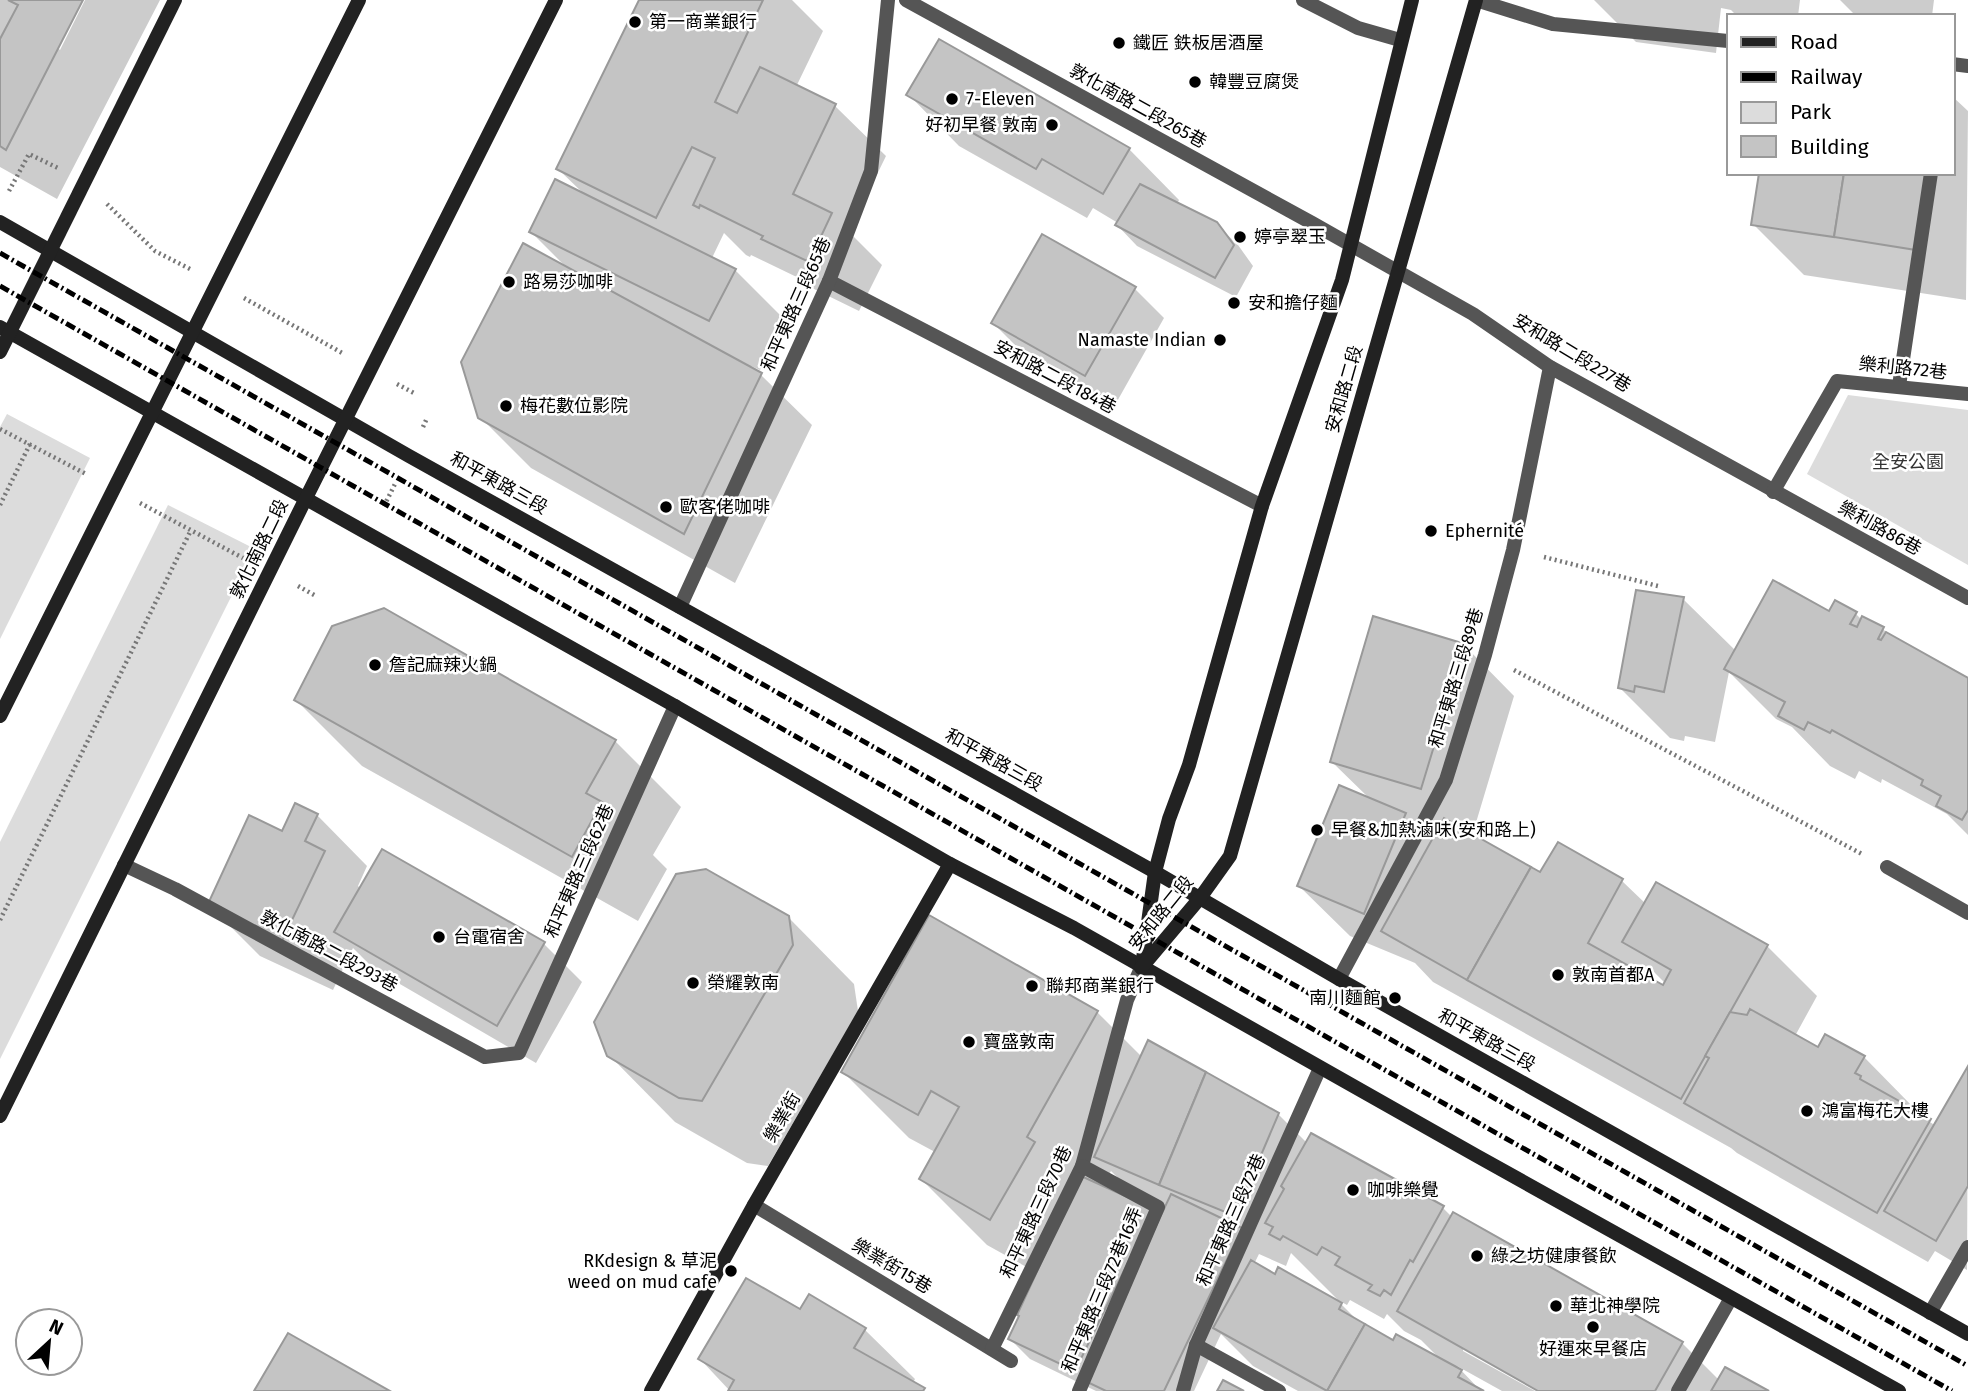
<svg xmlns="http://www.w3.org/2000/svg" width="1968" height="1391" font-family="'Fira Sans','Noto Sans TC',sans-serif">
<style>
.green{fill:#dcdcdc}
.shadow{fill:#0003;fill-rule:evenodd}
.building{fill:#c4c4c4;stroke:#999;stroke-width:2}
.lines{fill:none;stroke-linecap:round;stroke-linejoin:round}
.path{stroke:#777;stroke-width:4.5;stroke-dasharray:2 3.5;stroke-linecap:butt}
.lane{stroke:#555;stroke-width:14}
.street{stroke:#555;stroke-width:14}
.secondary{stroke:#222;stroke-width:14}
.rail{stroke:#000;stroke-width:5;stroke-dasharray:10 3.5 2 3.5;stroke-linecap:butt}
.poi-dot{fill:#000;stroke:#fff;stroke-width:2.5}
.labels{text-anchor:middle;stroke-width:5;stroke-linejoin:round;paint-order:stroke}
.poi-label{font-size:18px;fill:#000;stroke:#fff;text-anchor:start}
.street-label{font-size:18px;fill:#000;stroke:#fff}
.park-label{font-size:18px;fill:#333;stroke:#fff}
</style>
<rect width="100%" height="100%" fill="#fff"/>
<g class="green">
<polygon points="1848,395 1968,410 1968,565 1807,474"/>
<polygon points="7,414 90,458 0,639 0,427"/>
<polygon points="168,505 255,549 0,1059 0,842"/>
</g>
<g class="shadow">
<polygon points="0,0 81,0 57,47 60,50 85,0 160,0 57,199 0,167"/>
<polygon points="641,0 792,0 823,31 796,87 835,106 886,156 849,232 882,265 859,311 814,289 807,282 751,255 750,257 746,255 724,233 712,258 735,270 786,321 760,370 751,366 750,368 761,375 812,425 735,583 531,468 480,417 567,268 531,232 584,194 558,169"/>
<polygon points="1594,0 1800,0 1798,16 1737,16 1731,10 1721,8 1716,53 1636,42"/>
<polygon points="1840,0 1934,0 1932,16 1854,14"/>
<polygon points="909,95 1129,149 1179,200 1177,204 1216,224 1238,245 1253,266 1236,297 1137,246 1117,225 1118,223 1093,208 1087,218 959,146"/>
<polygon points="1952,96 1968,111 1966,300 1804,275 1753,224 1761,173 1952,173"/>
<polygon points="1135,289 1164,318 1115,405 1023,353 993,323"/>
<polygon points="1683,599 1736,651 1830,613 1856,614 1862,620 1883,629 1890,636 1968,680 1968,835 1947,814 1882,779 1881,783 1859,771 1855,779 1830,766 1792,727 1776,719 1729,672 1715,742 1685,736 1684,741 1670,738 1620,688"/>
<path d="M 1464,645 L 1514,696 L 1472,836 L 1541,875 L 1558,845 L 1622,881 L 1646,904 L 1767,946 L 1817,996 L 1795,1036 L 1819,1050 L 1864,1057 L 1914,1108 L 1913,1111 L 1936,1126 L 1968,1069 L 1967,1270 L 1935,1251 L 1928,1262 L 1737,1153 L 1731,1148 L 1433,982 L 1415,963 L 1350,936 L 1299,886 L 1371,800 L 1332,762 ZM 1412,821 L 1440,829 L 1433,842 ZM 1651,969 L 1666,984 L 1664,987 L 1647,978 Z"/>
<polygon points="296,700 615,741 681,807 653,855 667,869 638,921 362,766"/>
<polygon points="317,815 367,866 358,886 361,889 544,944 582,982 536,1063 374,969 353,948 333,990 260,956 209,905 283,833"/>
<polygon points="788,917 854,984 858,1011 768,1166 747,1163 675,1122 609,1055"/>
<path d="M 929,918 L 1097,1012 L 1142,1057 L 1278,1114 L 1307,1143 L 1311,1135 L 1443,1208 L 1452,1217 L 1682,1343 L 1719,1380 L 1765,1391 L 1542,1391 L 1463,1347 L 1463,1351 L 1535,1391 L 1502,1391 L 1457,1366 L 1481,1391 L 1298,1391 L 1253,1366 L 1221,1334 L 1194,1391 L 1096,1391 L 1030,1359 L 1010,1339 L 1039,1274 L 987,1245 L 921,1179 L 935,1152 L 909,1138 L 843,1072 ZM 1111,1171 L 1147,1207 L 1101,1187 ZM 1291,1253 L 1338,1300 L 1347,1305 L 1350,1300 L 1384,1319 L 1387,1314 L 1404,1331 L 1421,1340 L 1439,1358 L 1394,1342 L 1360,1323 L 1341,1304 L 1276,1276 L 1254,1264 L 1259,1254 L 1286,1266 Z"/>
<polygon points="801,1312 864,1329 915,1379 913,1383 925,1391 730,1391 700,1359"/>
</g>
<g class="building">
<polygon points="8,0 83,0 6,150 0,146 0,39 18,5"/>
<polygon points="639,0 763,0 715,102 737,113 760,67 836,104 793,194 832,213 809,262 761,239 763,236 700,205 699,208 693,205 715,158 692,147 656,218 556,169"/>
<polygon points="939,39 1130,148 1103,194 1042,159 1036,169 906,95"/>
<polygon points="1759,173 1844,173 1834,237 1751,225"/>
<polygon points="1844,173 1928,173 1916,250 1834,237"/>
<polygon points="555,179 736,269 709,321 529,232"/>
<polygon points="1140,184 1217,222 1234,245 1215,278 1115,225"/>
<polygon points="1042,234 1136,287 1085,376 991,323"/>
<polygon points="523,243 762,373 684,534 478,418 461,362"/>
<polygon points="1773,580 1829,611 1835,600 1857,612 1850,624 1857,627 1862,616 1884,627 1878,639 1881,640 1886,632 1968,678 1968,810 1962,820 1936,806 1941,796 1921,785 1923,780 1832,730 1830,733 1808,722 1804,730 1778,716 1785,702 1724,669"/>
<polygon points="1636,590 1684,597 1664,692 1635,686 1634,692 1618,688"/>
<polygon points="384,608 616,740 586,793 602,802 572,857 294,700 332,626"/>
<polygon points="1373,616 1465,644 1421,789 1330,762"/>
<polygon points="1339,785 1406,813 1364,914 1297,886"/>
<polygon points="295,803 318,814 305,841 325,851 282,941 207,906 249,815 282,831"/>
<polygon points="1444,818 1531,867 1467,980 1381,931"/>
<polygon points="1558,842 1623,879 1588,943 1663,985 1671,970 1622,942 1656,882 1768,945 1681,1099 1467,980 1531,867 1540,872"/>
<polygon points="382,849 545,942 497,1026 334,932"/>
<polygon points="706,869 789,916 793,945 702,1101 679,1098 607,1056 594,1022 676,874"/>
<polygon points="929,915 1098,1011 1027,1137 1035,1142 990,1220 919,1179 959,1107 931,1091 918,1115 841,1072"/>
<polygon points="1750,1009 1818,1047 1825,1034 1865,1056 1855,1073 1861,1076 1860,1079 1931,1119 1877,1213 1684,1103 1709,1058 1705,1056 1730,1012 1747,1015"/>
<polygon points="1148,1040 1206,1072 1159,1185 1094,1157"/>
<polygon points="1968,1066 1968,1186 1936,1241 1884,1211"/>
<polygon points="1206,1072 1279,1113 1235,1216 1159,1185"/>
<polygon points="1311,1133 1444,1206 1413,1262 1410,1260 1391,1295 1384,1290 1380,1296 1368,1290 1372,1285 1335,1265 1340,1257 1322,1247 1317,1255 1283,1236 1280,1240 1269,1234 1273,1227 1265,1223 1284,1189 1281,1186"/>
<polygon points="1081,1176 1154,1209 1075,1371 1008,1339 1019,1316 1017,1315"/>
<polygon points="1171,1194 1242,1228 1164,1391 1106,1391 1083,1380"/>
<polygon points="1453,1212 1683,1342 1655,1391 1538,1391 1397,1311"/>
<polygon points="1251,1260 1275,1274 1278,1267 1342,1303 1339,1309 1365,1324 1327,1391 1213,1328"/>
<polygon points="746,1278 800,1309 809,1294 866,1328 854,1348 925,1388 923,1391 728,1391 734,1380 698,1359"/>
<polygon points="1365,1324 1393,1340 1396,1334 1462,1370 1458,1377 1484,1391 1327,1391"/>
<polygon points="288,1333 390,1391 254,1391"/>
<polygon points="1725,1367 1769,1391 1711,1391"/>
<polygon points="1223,1380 1244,1391 1217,1391"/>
</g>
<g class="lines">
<g class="path">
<polyline points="9,191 29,154 58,168"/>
<polyline points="107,204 155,251 190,269"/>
<polyline points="244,298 344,354"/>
<polyline points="397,384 414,393"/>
<polyline points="423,427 427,418"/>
<polyline points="0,429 86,474"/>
<polyline points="140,503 243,558"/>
<polyline points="0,505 30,444"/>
<polyline points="384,506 396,482"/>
<polyline points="1544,557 1658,586"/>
<polyline points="298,586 316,596"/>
<polyline points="1514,670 1862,854"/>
<polyline points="0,920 191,530"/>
</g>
<g class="lane">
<polyline points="906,0 1312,223 1473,314 1550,367 1968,598"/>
<polyline points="1476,0 1553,24 1728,41"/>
<polyline points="1952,64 1968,66"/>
<polyline points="829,281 1262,506"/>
<polyline points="1899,386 1931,173"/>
<polyline points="1773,492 1837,381 1968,394"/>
<polyline points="680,607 829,281 871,171 888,0"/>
<polyline points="124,865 175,889 485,1057 519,1053 675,706"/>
<polyline points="1887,867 1968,913"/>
<polyline points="1339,979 1446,780 1485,655 1513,550 1550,367"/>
<polyline points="754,1205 1011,1361"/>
<polyline points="1930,1313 1968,1247"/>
<polyline points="1196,1345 1279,1391"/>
<polyline points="992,1349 1082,1166 1127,1000 1141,968"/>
<polyline points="1079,1391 1158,1207 1082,1166"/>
<polyline points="1183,1391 1196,1345 1320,1068"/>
<polyline points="1678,1391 1731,1298"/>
</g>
<polyline class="street" points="1303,0 1358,28 1400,40"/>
<g class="secondary">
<polyline points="0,222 409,456 1155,872 1339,979 1968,1334"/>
<polyline points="0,327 675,706 950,864 1074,928 1477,1156 1899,1391"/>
<polyline points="0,352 175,0"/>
<polyline points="0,716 359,0"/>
<polyline points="1142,966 1155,872 1169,819 1189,765 1262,506 1342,280 1412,0"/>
<polyline points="1141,968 1200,898 1230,856 1476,0"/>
<polyline points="0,1116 306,498 556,0"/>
<polyline points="651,1391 754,1205 950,864"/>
</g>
<g class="rail">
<polyline points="0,253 1968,1366"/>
<polyline points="0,286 1952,1391"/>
</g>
</g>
<g class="poi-dot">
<circle cx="635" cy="22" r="7"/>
<circle cx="1119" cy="43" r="7"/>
<circle cx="1195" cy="82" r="7"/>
<circle cx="952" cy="99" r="7"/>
<circle cx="1052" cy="125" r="7"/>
<circle cx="1240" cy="237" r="7"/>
<circle cx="509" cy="282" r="7"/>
<circle cx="1234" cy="303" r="7"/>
<circle cx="1220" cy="340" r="7"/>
<circle cx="506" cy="406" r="7"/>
<circle cx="666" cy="507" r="7"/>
<circle cx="1431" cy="531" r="7"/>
<circle cx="375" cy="665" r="7"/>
<circle cx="1317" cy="830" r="7"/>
<circle cx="439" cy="937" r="7"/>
<circle cx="1558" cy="975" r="7"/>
<circle cx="693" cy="983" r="7"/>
<circle cx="1032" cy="986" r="7"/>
<circle cx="1395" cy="998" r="7"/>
<circle cx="969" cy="1042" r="7"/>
<circle cx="1807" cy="1111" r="7"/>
<circle cx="1353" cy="1190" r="7"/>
<circle cx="1477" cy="1256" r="7"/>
<circle cx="731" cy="1271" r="7"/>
<circle cx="1556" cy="1306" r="7"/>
<circle cx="1593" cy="1327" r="7"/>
</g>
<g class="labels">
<g class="poi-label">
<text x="649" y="28">第一商業銀行</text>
<text x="1133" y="49">鐵匠 鉄板居酒屋</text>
<text x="1209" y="88">韓豐豆腐煲</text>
<text x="966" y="105">7-Eleven</text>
<text x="1038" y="131" text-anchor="end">好初早餐 敦南</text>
<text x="1254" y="243">婷亭翠玉</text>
<text x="523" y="288">路易莎咖啡</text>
<text x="1248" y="309">安和擔仔麵</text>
<text x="1206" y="346" text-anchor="end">Namaste Indian</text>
<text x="520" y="412">梅花數位影院</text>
<text x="680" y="513">歐客佬咖啡</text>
<text x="1445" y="537">Ephernité</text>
<text x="389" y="671">詹記麻辣火鍋</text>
<text x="1331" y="836">早餐&amp;加熱滷味(安和路上)</text>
<text x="453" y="943">台電宿舍</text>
<text x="1572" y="981">敦南首都A</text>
<text x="707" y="989">榮耀敦南</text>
<text x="1046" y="992">聯邦商業銀行</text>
<text x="1381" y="1004" text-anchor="end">南川麵館</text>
<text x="983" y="1048">寶盛敦南</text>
<text x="1821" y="1117">鴻富梅花大樓</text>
<text x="1367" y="1196">咖啡樂覺</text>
<text x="1491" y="1262">綠之坊健康餐飲</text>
<text x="717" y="1267" text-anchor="end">RKdesign &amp; 草泥<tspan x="717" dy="21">weed on mud cafe</tspan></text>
<text x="1570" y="1312">華北神學院</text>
<text x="1593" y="1355" text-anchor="middle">好運來早餐店</text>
</g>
<g class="street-label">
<text transform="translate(1138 106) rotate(29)" y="6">敦化南路二段265巷</text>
<text transform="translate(796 304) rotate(-66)" y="6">和平東路三段65巷</text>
<text transform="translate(1572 353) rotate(31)" y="6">安和路二段227巷</text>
<text transform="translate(1903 368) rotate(6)" y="6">樂利路72巷</text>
<text transform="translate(1055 377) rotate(28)" y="6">安和路二段184巷</text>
<text transform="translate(1344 389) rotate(-74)" y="6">安和路二段</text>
<text transform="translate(499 483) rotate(29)" y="6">和平東路三段</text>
<text transform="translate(1880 528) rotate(29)" y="6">樂利路86巷</text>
<text transform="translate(259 549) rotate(-64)" y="6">敦化南路二段</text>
<text transform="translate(1456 678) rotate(-73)" y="6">和平東路三段89巷</text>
<text transform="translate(994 760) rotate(29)" y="6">和平東路三段</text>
<text transform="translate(579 871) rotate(-66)" y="6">和平東路三段62巷</text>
<text transform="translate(1161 913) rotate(-51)" y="6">安和路二段</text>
<text transform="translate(329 951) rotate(28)" y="6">敦化南路二段293巷</text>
<text transform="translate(1487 1040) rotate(29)" y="6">和平東路三段</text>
<text transform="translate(782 1117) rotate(-60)" y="6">樂業街</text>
<text transform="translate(1036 1212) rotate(-65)" y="6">和平東路三段70巷</text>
<text transform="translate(1231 1220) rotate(-66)" y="6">和平東路三段72巷</text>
<text transform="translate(892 1266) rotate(31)" y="6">樂業街15巷</text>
<text transform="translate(1102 1290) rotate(-67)" y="6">和平東路三段72巷16弄</text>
</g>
<g class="park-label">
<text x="1908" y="468">全安公園</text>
</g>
</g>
<rect x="1727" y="14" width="228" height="161" fill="#ffffff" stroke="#999999" stroke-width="2"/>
<rect x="1741" y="37" width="35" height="10" fill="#222222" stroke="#999999" stroke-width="2"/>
<text x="1790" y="49" font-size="21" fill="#000000">Road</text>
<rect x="1741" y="72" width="35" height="10" fill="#000000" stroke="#999999" stroke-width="2"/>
<text x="1790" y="84" font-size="21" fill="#000000">Railway</text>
<rect x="1741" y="102" width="35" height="21" fill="#dcdcdc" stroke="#999999" stroke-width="2"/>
<text x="1790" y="119" font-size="21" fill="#000000">Park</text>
<rect x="1741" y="136" width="35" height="21" fill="#c4c4c4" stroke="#999999" stroke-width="2"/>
<text x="1790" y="154" font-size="21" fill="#000000">Building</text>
<g transform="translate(49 1342) rotate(26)"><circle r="33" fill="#ffffff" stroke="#999999" stroke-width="2"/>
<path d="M0-5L12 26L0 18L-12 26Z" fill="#000000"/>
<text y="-10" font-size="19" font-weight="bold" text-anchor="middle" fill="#000000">N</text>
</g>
</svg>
